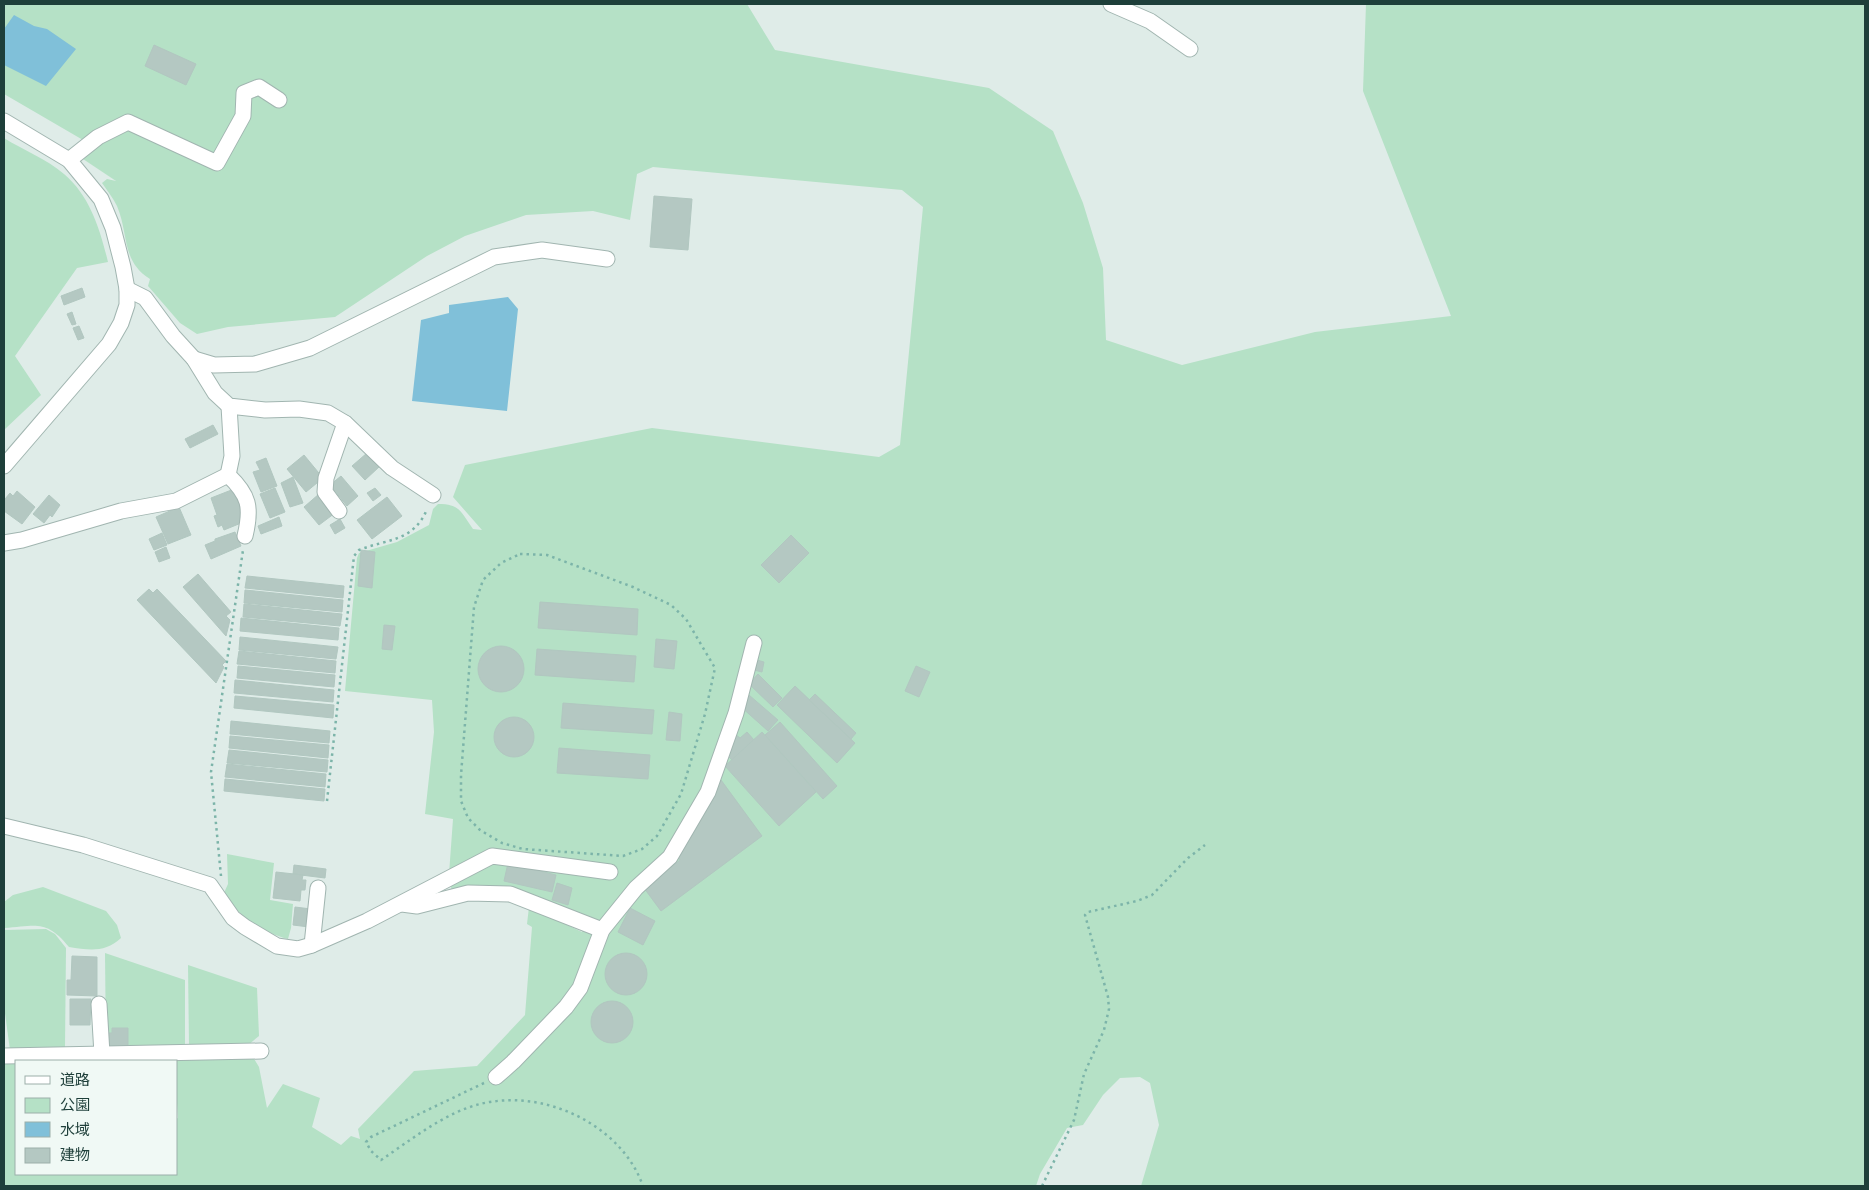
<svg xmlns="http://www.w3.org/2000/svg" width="1869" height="1190" font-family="'Nunito Sans','Noto Sans JP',sans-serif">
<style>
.green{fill:#b5e1c6}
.water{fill:#80c0d9}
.building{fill:#b4c8c2;stroke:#b1c7c0}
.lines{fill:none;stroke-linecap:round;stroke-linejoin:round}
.minor-casing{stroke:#a1b5b0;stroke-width:17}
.path{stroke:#7cb4a9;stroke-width:2.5;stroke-dasharray:2.5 4;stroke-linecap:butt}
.minor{stroke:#fff;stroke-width:15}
</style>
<rect width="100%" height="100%" fill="#dfece8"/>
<g class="green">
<path d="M 4,4 L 747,4 L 775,50 L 989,88 L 1053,131 L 1083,203 L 1103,268 L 1106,340 L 1182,365 L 1315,332 L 1451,316 L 1363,91 L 1366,4 L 1865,4 L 1865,1186 L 1141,1186 L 1159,1125 L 1150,1083 L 1140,1077 L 1120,1078 L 1103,1095 L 1083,1125 L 1067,1128 L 1040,1174 L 1036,1186 L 4,1186 L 4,1064 L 16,1063 L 16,1174 L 176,1174 L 176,1119 L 178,1118 L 174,1058 L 253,1057 L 259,1067 L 267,1108 L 283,1084 L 320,1098 L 312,1127 L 341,1145 L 351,1136 L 360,1139 L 358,1129 L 414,1071 L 477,1066 L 525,1015 L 532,927 L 527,924 L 529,907 L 582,932 L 586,921 L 517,893 L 452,893 L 449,874 L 453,819 L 425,814 L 434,732 L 432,700 L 345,691 L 357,558 L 359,553 L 397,542 L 429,525 L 433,509 L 438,504 C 460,504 461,512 473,529 L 482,530 L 453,497 L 465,465 L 652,428 L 879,457 L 900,445 L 923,207 L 902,190 L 653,167 L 637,174 L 630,220 L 593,211 L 526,215 L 465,236 L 427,256 L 335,317 L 228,327 L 197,334 L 180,323 L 148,286 L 150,279 C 121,261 129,234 117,206 C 113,198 107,190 102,183 L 107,179 L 116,181 L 80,157 L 83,140 L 4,94 Z"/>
<path d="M 4,138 C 23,150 47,159 64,174 C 90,196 100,229 108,262 L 77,268 L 15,356 L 41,395 L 4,430 Z"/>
<path d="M 227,854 L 274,863 L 270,900 L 293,904 L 291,928 L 288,939 C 260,931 242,918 223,895 L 228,884 Z"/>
<path d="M 43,887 L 106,911 L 117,925 L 121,938 C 105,953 89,950 69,947 C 46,919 37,926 4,928 L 4,902 L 13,895 Z"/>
<polygon points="46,929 55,934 66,948 65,1048 10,1050 4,1006 4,930"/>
<polygon points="105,953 185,980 185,1046 106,1049"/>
<polygon points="188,965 257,988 259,1036 248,1045 189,1046"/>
</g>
<g class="water">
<polygon points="14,15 34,26 47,29 76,49 46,86 4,65 4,29"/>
<polygon points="508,297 518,309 507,411 412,401 421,320 449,313 449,305"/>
</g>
<g class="building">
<polygon points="154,45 196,64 186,85 145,66"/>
<polygon points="654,196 692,199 688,250 650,247"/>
<polygon points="82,288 85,297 64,305 61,296"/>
<polygon points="72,312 76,324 72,325 67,314"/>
<polygon points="79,326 84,338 78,340 73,328"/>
<polygon points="213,425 218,434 190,448 185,439"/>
<polygon points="367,453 379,467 365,480 352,466"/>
<polygon points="304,455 323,478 306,492 287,469"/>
<polygon points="266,458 277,486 261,492 253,472 260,470 256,462"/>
<polygon points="341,476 358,496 347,506 330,485"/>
<polygon points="293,477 303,503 290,507 281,483"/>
<polygon points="275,488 285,512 270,518 260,494"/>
<polygon points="375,488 381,495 373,501 367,493"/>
<polygon points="234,489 246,521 224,530 222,525 218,527 214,516 217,515 211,498"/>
<polygon points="17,491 35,507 22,524 4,511 4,498 5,499 10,493 13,496"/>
<polygon points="319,494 335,513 319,525 304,507"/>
<polygon points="49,495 60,505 52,517 50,515 44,523 33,514"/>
<polygon points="387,497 402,516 372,539 357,520"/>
<polygon points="179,507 191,535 168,544 156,517"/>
<polygon points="279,517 282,526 261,534 258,526"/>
<polygon points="340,519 345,528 335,534 330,525"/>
<polygon points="235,532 241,546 211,559 205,545 215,541 215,539"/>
<polygon points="162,533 167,545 154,550 149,539"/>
<polygon points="791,535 809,553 779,583 761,565"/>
<polygon points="166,547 170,558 159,562 155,552"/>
<polygon points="361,550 375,552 372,588 358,586"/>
<polygon points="198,574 231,612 226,616 230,620 226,636 183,587"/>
<polygon points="247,576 344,586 343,598 245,588"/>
<polygon points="149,589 153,593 157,589 226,661 222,665 224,667 216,683 137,600"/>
<polygon points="245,590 343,600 342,612 244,603"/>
<polygon points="540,602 638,609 637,635 538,628"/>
<polygon points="244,604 342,614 340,626 243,617"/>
<polygon points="241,618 339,628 338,640 240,631"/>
<polygon points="384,625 395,626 392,650 382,649"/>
<polygon points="240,637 338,647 336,659 239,650"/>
<polygon points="656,639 677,641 674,669 654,667"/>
<circle cx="501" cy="669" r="23"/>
<polygon points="537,649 636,656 634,682 535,675"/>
<polygon points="239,651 336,661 335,673 237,664"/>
<polygon points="757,660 764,662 762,672 754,670"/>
<polygon points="238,666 335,675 334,687 237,678"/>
<polygon points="916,666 930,672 919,697 905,691"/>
<polygon points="758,674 782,698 773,707 749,684"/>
<polygon points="235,680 334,690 333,702 234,693"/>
<polygon points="795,686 855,743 837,763 777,705"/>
<polygon points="815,694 856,733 851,739 809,700"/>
<polygon points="749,695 778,720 768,731 740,706"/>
<polygon points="235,696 334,705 333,718 234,708"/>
<polygon points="563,703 654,710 652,734 561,728"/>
<polygon points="669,712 682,714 680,741 666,740"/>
<circle cx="514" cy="737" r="20"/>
<polygon points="231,721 330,731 329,743 230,734"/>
<polygon points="780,722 837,786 823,799 765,735"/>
<polygon points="747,732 754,740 732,760 727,755 735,734 740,738"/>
<polygon points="762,732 816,792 779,826 725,766"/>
<polygon points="230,736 329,745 328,758 229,748"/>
<polygon points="559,748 650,755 648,779 557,773"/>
<polygon points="229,750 328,760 327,772 227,763"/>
<polygon points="227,764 326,774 325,787 225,777"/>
<polygon points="225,779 325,789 324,801 224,791"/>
<polygon points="721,780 762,836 661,911 644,888 680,860 674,852"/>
<polygon points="508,863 556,875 552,892 504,881"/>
<polygon points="294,865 326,869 325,878 293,874"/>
<polygon points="276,872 303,875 302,880 306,880 305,890 301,890 300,901 273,898"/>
<polygon points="557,883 572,888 568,905 552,900"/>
<polygon points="295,907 311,909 309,927 293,925"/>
<polygon points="630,908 655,921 643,945 618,932"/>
<circle cx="626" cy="974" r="21"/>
<polygon points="72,956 97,957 97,996 67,995 67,980 71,980"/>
<polygon points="70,999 91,999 90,1025 70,1025"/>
<circle cx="612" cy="1022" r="21"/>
<polygon points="112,1028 128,1028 128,1047 108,1047 108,1033 112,1033"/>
</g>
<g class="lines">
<defs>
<g id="minor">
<polyline points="1111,4 1150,21 1190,49"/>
<polyline points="4,121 69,160 101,199 113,228 123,267 127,289 127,305 121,323 109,344 4,466"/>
<polyline points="69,160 98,137 128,122 217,163 243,116 244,93 259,87 279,100"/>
<polyline points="127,289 145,298 173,336 194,359 215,393 229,406 265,410 299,409 328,413 345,423 392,468 433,495"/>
<polyline points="194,359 214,365 255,364 310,348 494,257 542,250 607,259"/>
<polyline points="228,475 232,456 229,406"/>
<path d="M 228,475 C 249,495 252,507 245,536"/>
<polyline points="339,511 325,492 326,478 345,423"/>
<polyline points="4,543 22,540 121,511 176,501 228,475"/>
<polyline points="4,826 83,845 210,885 233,918 245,927 277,946 298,949 312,945 367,921 492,856 610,872"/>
<polyline points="402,904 417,906 468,893 510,894 602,930"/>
<polyline points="312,945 318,888"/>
<polyline points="99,1004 102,1054"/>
<polyline points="4,1056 261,1051"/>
<polyline points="496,1077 513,1062 566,1007 580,988 602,930 636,888 670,857 708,792 736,713 754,643"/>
</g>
</defs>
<use href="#minor" class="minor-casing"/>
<g class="path">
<polygon points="520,554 547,555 633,587 671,605 686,619 715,668 705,714 681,794 657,836 642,849 623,856 523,849 502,843 480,830 468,818 461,801 461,775 474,607 483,580 501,563"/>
<path d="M 327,801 L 354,556 L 359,550 C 386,539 414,542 427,509"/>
<polyline points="221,876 211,772 243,550"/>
<path d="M 484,1083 L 371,1137 L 366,1142 L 371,1151 L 381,1160 C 411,1140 444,1113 480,1104 C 543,1088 621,1124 643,1186"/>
<polyline points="1042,1186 1074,1120 1084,1074 1104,1030 1109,1009 1108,997 1085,915 1088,912 1137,901 1152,895 1188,858 1205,845"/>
</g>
<use href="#minor" class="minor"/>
</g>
<rect width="1869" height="1190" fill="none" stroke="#1e3f3a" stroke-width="10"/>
<rect x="15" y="1060" width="162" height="115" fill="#f0f9f5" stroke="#9cafaa"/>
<rect x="25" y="1076" width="25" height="8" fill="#ffffff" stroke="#9cafaa"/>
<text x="60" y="1085" font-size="15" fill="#1e3f3a">道路</text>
<rect x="25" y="1098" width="25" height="15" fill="#b5e1c6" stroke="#9cafaa"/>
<text x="60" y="1110" font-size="15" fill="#1e3f3a">公園</text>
<rect x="25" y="1122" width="25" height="15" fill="#80c0d9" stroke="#9cafaa"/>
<text x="60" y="1135" font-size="15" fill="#1e3f3a">水域</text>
<rect x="25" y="1148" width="25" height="15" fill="#b4c8c2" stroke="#9cafaa"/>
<text x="60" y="1160" font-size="15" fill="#1e3f3a">建物</text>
</svg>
